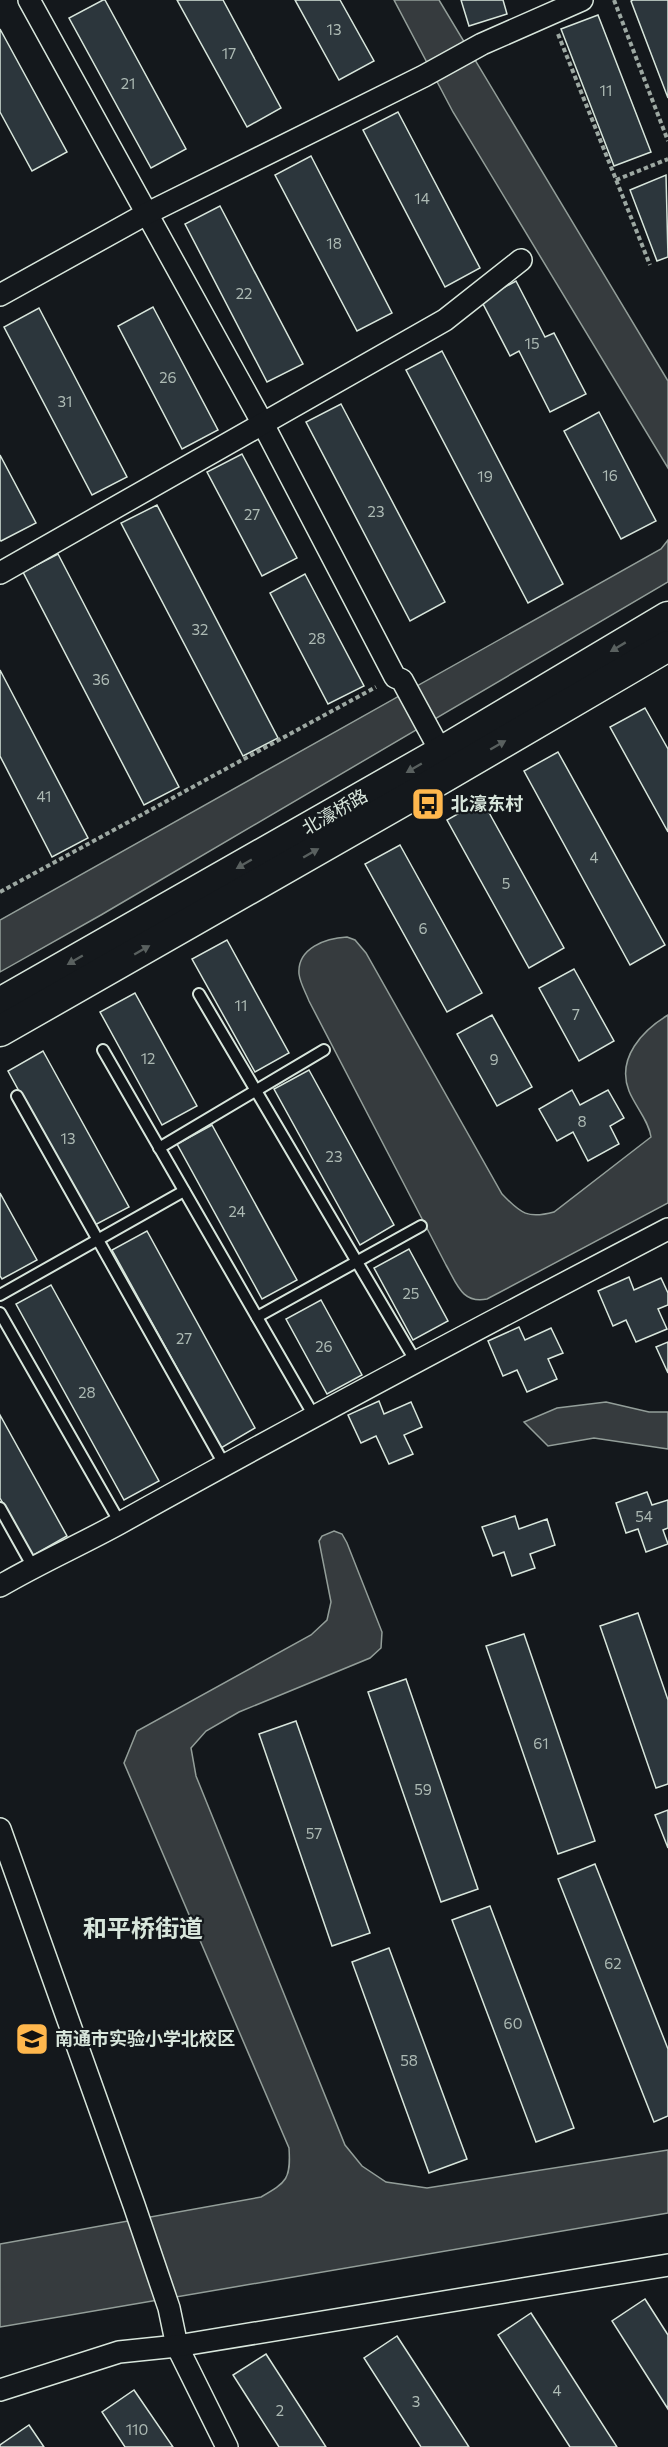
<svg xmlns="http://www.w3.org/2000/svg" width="668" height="2447" font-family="Commissioner,'Noto Sans SC',sans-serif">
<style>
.water{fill:#363b3e;stroke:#939e99;stroke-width:1.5}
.building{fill:#2c363c;stroke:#d8e6dc;stroke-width:1.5}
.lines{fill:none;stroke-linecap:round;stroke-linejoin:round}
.service-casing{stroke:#d8e6dc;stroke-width:14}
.minor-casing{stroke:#d8e6dc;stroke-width:24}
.secondary-casing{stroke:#d8e6dc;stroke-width:33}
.path{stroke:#9da8a2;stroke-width:4;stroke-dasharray:4.5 3;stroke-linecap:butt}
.service{stroke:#14181c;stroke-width:10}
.minor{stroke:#14181c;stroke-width:21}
.secondary{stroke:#14181c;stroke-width:30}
.oneway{fill:#59605f}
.labels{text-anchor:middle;stroke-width:4.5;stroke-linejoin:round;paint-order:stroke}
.number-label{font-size:15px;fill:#adbab4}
.poi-label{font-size:18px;font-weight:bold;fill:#d8e6dc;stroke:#14181c;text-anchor:start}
.street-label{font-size:18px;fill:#d8e6dc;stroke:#14181c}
.district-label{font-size:24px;font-weight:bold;fill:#d8e6dc;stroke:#14181c}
</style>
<rect width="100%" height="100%" fill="#14181c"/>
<g class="water">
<polygon points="394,0 439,0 668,381 668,468 453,112"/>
<polygon points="668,540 668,582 101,915 0,972 0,920 661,549"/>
<path d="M 347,937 L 355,940 L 366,953 L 502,1194 C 521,1214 528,1219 554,1212 L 651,1137 C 649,1121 635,1106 629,1091 C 616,1058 643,1030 668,1015 L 668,1203 L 487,1299 C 462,1304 457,1284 446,1265 L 309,1001 C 306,993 300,983 299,974 C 297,948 326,938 347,937 Z"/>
<polygon points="606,1402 649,1412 668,1412 668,1449 594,1438 548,1446 524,1422 557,1408"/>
<path d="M 334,1531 L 342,1534 L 347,1543 L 382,1632 L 381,1648 L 370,1658 L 239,1712 L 206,1731 L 191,1748 L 196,1776 L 345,2145 L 362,2166 L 386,2182 L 427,2188 L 668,2150 L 668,2213 L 0,2327 L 0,2244 L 261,2197 C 287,2182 291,2179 289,2148 L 124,1763 L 137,1731 L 311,1635 L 327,1620 L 331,1602 L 319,1541 L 322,1536 Z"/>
</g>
<g class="building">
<polygon points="103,0 105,0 186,149 151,168 69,18"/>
<polygon points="177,0 223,0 281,108 247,127"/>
<polygon points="295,0 340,0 374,61 339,80"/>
<polygon points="461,0 503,0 507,14 469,26"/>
<polygon points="633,0 668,0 668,98 631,1"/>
<polygon points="598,15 651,152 614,166 561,29"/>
<polygon points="0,29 67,152 32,171 0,112"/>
<polygon points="398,112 480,268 445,287 363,130"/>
<polygon points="311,156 392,313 357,331 275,175"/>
<polygon points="666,175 668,257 657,261 630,190"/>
<polygon points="220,206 303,364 267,382 185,224"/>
<polygon points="516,281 545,337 554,333 586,394 550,412 519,351 510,356 481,300"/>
<polygon points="153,307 218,430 182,449 118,326"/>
<polygon points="39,308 127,477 92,495 4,327"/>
<polygon points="442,351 563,584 528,603 406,370"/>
<polygon points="341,404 445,602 410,621 306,422"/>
<polygon points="599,412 656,521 621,539 564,431"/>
<polygon points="242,454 297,558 262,576 207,472"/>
<polygon points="0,455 36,523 1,541 0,540"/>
<polygon points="157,505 278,738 243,756 121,523"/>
<polygon points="58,554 179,787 144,805 23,572"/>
<polygon points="305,574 364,686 328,704 270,593"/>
<polygon points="0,670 88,838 52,857 0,756"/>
<polygon points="645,708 668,749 668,832 610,727"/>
<polygon points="558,752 665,945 630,965 524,771"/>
<polygon points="482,800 564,948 529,968 447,820"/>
<polygon points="400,845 482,993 447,1012 365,864"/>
<polygon points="227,940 289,1053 255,1072 192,959"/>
<polygon points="574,969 614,1041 579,1061 539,988"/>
<polygon points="135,993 197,1106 162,1125 100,1012"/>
<polygon points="492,1015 532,1087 497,1106 457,1034"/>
<polygon points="43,1051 129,1207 93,1226 8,1071"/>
<polygon points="309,1070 394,1225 360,1245 274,1089"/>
<polygon points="572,1090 580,1105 608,1090 624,1118 610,1126 619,1144 588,1161 573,1132 557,1141 539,1109"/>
<polygon points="212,1125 297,1280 262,1299 177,1144"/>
<polygon points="0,1193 37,1260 2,1279 0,1276"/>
<polygon points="147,1231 255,1428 221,1448 112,1250"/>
<polygon points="409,1249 448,1321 413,1340 374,1268"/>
<polygon points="629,1277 634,1290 661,1278 668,1293 668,1305 658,1309 667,1329 636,1342 626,1320 613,1326 598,1291"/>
<polygon points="51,1285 159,1481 124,1500 16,1304"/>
<polygon points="321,1300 362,1375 327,1394 286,1319"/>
<polygon points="519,1327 525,1340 551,1328 563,1353 548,1359 557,1379 527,1392 517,1370 503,1376 488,1341"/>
<polygon points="668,1342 668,1373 656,1347"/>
<polygon points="379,1401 384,1414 411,1402 422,1427 404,1435 413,1454 389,1464 376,1436 361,1443 348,1415"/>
<polygon points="0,1415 67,1536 32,1556 0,1498"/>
<polygon points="647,1492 652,1505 668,1500 668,1528 663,1530 668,1544 646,1552 638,1529 626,1533 616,1503"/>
<polygon points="515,1516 519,1529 547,1519 555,1545 530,1554 535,1568 512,1576 504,1552 493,1556 482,1527"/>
<polygon points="638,1613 668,1700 668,1784 656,1788 600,1626"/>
<polygon points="524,1634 595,1841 558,1854 486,1646"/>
<polygon points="406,1679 478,1889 441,1902 368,1692"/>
<polygon points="296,1721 370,1933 332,1946 259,1734"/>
<polygon points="668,1810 668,1848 655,1815"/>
<polygon points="595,1864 668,2049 668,2116 654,2122 558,1879"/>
<polygon points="490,1906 574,2128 536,2142 452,1920"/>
<polygon points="389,1948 467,2159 429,2173 352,1962"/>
<polygon points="645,2299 668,2335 668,2409 612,2321"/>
<polygon points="531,2313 617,2447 570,2447 498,2335"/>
<polygon points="397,2336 469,2447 421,2447 364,2358"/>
<polygon points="266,2354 326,2447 279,2447 233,2375"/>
<polygon points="134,2390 173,2447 125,2447 102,2412"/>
<polygon points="29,2425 44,2447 0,2447 0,2445"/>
</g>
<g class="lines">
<defs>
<g id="service">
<polyline points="199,994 416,1362"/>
<polyline points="103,1050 314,1416"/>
<polyline points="17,1096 224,1464"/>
<polyline points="159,1148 324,1050"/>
<polyline points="0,1295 184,1191"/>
<polyline points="0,1313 120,1523"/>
<polyline points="257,1317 421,1226"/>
<polyline points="0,1508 33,1567"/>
</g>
<g id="minor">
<polyline points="29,0 263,424 395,677 402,680 441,752"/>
<polyline points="0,295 146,214 424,76 482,44 582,0"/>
<polyline points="0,573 445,320 521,260"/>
<path d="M 0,1586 C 39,1563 80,1545 120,1523 C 301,1422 484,1325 668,1229"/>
<polyline points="0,1829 134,2205 169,2308 177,2346 227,2447"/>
<polyline points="0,2390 119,2352 177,2346 668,2265"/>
</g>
<g id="secondary">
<polyline points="0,1003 441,752 668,617"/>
<polyline points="0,1031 415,794 668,646"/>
</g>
</defs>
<use href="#service" class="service-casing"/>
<use href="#minor" class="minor-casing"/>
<use href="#secondary" class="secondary-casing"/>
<g class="path">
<polyline points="614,0 668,141"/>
<polyline points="558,34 650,265"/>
<polyline points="616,180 668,159"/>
<polyline points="0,892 376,687"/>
</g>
<use href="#service" class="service"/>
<use href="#minor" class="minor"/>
<use href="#secondary" class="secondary"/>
</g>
<defs><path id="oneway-solid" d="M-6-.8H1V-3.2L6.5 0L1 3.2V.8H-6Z" transform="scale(1.5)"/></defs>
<g class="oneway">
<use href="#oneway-solid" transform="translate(618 647) rotate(149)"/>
<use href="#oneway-solid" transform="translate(498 745) rotate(-30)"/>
<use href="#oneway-solid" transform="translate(414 768) rotate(150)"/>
<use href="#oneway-solid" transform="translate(311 853) rotate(-30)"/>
<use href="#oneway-solid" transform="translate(244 864) rotate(150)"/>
<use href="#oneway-solid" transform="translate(142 950) rotate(-30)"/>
<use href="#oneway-solid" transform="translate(75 960) rotate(150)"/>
</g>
<defs>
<symbol id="bus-square" viewBox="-11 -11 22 22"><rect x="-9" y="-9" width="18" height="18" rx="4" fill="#ffb74d" stroke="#14181c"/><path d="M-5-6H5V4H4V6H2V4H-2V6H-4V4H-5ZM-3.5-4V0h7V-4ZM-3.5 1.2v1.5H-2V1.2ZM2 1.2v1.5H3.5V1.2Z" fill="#111"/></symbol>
<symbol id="school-square" viewBox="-11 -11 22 22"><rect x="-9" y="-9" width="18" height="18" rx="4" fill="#ffb74d" stroke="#14181c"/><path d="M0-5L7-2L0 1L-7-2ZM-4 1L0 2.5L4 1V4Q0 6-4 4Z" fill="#111"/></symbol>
</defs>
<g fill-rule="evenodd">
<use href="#bus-square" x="409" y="785" width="38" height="38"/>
<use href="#school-square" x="13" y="2020" width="38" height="38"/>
</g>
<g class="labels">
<g class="number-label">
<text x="334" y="35">13</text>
<text x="229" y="59">17</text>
<text x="128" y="89">21</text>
<text x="606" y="96">11</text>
<text x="422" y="204">14</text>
<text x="334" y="249">18</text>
<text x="244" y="299">22</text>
<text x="532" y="349">15</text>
<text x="168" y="383">26</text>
<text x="65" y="407">31</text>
<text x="610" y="481">16</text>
<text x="485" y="482">19</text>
<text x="376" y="517">23</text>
<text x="252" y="520">27</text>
<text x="200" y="635">32</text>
<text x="317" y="644">28</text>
<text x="101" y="685">36</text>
<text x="44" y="802">41</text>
<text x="594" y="863">4</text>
<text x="506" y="889">5</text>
<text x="423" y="934">6</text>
<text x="241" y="1011">11</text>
<text x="576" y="1020">7</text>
<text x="148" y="1064">12</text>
<text x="494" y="1065">9</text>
<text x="582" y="1127">8</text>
<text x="68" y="1144">13</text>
<text x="334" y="1162">23</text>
<text x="237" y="1217">24</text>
<text x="411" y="1299">25</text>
<text x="184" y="1344">27</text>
<text x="324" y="1352">26</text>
<text x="87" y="1398">28</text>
<text x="644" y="1522">54</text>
<text x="541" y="1749">61</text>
<text x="423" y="1795">59</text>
<text x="314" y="1839">57</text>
<text x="613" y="1969">62</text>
<text x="513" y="2029">60</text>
<text x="409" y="2066">58</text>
<text x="557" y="2396">4</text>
<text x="416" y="2407">3</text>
<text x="280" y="2416">2</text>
<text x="137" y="2435">110</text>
</g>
<g class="poi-label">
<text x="451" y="810">北濠东村</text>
<text x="55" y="2045">南通市实验小学北校区</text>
</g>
<g class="street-label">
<text transform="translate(335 812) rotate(-30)" y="6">北濠桥路</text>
</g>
<g class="district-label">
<text x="143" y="1937">和平桥街道</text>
</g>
</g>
</svg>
